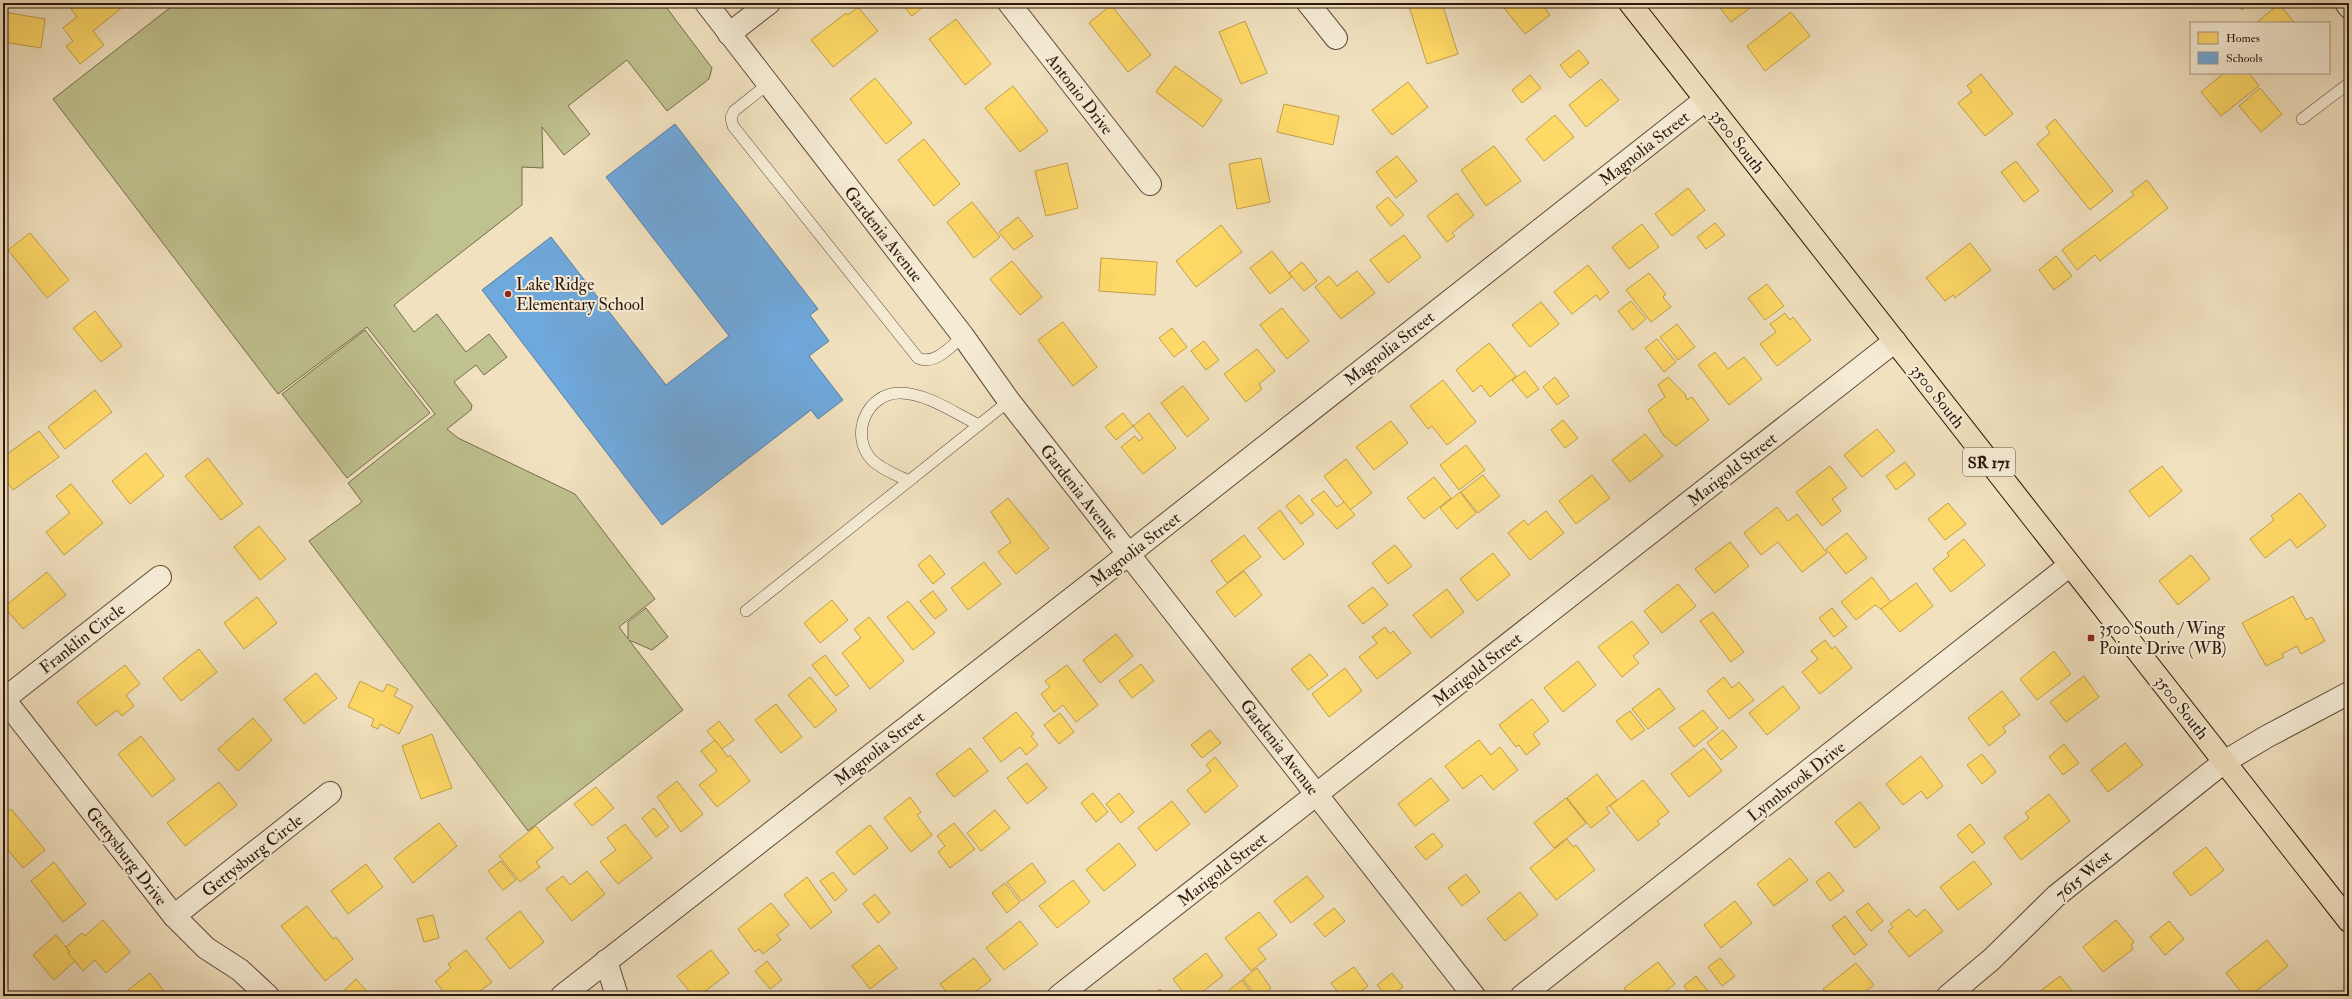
<svg xmlns="http://www.w3.org/2000/svg" width="2352" height="999" font-family="'IM FELL Double Pica',serif">
<style>
.green{fill:#bfc18f;stroke:#766c4e}
.homes{fill:#ffd966;stroke:#c09f4c}
.schools{fill:#6fa8dc;stroke:#5b7c9e}
.lines{fill:none;stroke-linecap:round;stroke-linejoin:round}
.service-casing{stroke:#5e4a3a;stroke-width:12}
.minor-casing{stroke:#5e4a3a;stroke-width:24}
.primary-casing{stroke:#2d170e;stroke-width:24}
.service{stroke:#f6ecd5;stroke-width:11}
.minor{stroke:#f6ecd5;stroke-width:22}
.primary{stroke:#f1e1bf;stroke-width:22}
.poi-dot{fill:#8f2418;stroke:#f6ecd5;stroke-width:1.5}
.labels{text-anchor:middle;stroke-width:4;stroke-linejoin:round;paint-order:stroke}
.shield{fill:#f6ecd5;stroke:#69574a;stroke-width:1}
.shield-label{font-size:16px;font-weight:bold;fill:#2d170e}
.street-label{font-size:17px;fill:#2d170e;stroke:#f6ecd5}
.poi-label{font-size:17px;fill:#2d170e;stroke:#f6ecd5;text-anchor:start}
</style>
<rect width="100%" height="100%" fill="#f1e1bf"/>
<filter id="stains"><feTurbulence type="fractalNoise" baseFrequency=".005" numOctaves="4"/><feColorMatrix values="0 0 0 0 .2 0 0 0 0 .09 0 0 0 0 .02 0 0 0 .5 -.17"/></filter>
<radialGradient id="worn" r=".72"><stop offset=".6" stop-color="#630" stop-opacity="0"/><stop offset="1" stop-color="#630" stop-opacity=".3"/></radialGradient>
<g class="green">
<polygon points="176,3 663,3 712,68 709,79 667,111 627,60 568,106 590,134 564,155 542,127 543,168 522,167 522,205 394,305 414,332 437,314 466,352 489,334 507,357 484,375 476,365 454,382 472,405 471,410 447,429 458,438 575,494 655,599 619,627 628,639 628,622 646,608 668,637 652,650 629,640 683,710 528,831 309,541 362,502 348,483 435,414 367,327 278,394 53,99"/>
<polygon points="365,330 430,413 347,478 282,394"/>
</g>
<g class="homes">
<polygon points="79,3 124,3 125,5 93,31 104,45 80,64 66,46 73,41 63,28 77,17 71,9"/>
<polygon points="901,3 928,3 912,16"/>
<polygon points="1419,3 1442,3 1458,54 1427,64 1409,6"/>
<polygon points="1500,3 1541,3 1550,15 1525,34"/>
<polygon points="1716,3 1751,3 1753,6 1731,22"/>
<polygon points="2237,3 2250,3 2242,10"/>
<polygon points="2279,4 2294,22 2256,23"/>
<polygon points="1111,5 1151,55 1128,72 1089,23"/>
<polygon points="858,7 878,31 833,67 811,40 846,13 848,15"/>
<polygon points="4,12 45,19 41,48 3,42"/>
<polygon points="1791,12 1810,36 1765,71 1747,46"/>
<polygon points="956,19 991,64 965,85 929,39"/>
<polygon points="1245,21 1267,73 1241,84 1219,32"/>
<polygon points="1579,50 1589,63 1570,78 1560,65"/>
<polygon points="1175,66 1222,100 1203,127 1156,92"/>
<polygon points="2224,73 2249,73 2259,86 2221,116 2201,92"/>
<polygon points="1981,74 2013,114 1985,136 1958,103 1972,92 1967,86"/>
<polygon points="1530,75 1541,88 1522,103 1512,90"/>
<polygon points="875,78 912,123 886,144 850,99"/>
<polygon points="1601,79 1619,100 1586,127 1569,105"/>
<polygon points="1408,82 1428,107 1392,135 1372,110"/>
<polygon points="1013,86 1048,131 1020,152 985,108"/>
<polygon points="2260,88 2282,114 2261,132 2239,106"/>
<polygon points="1284,104 1339,116 1333,145 1277,132"/>
<polygon points="1555,115 1574,137 1544,161 1526,139"/>
<polygon points="2055,119 2113,191 2090,210 2037,144 2050,133 2046,127"/>
<polygon points="924,139 960,184 934,206 898,160"/>
<polygon points="1494,146 1521,181 1486,206 1461,170"/>
<polygon points="1397,156 1417,181 1396,198 1376,172"/>
<polygon points="1261,158 1270,202 1237,209 1229,164"/>
<polygon points="2016,161 2039,191 2024,202 2001,172"/>
<polygon points="1067,163 1078,208 1046,216 1035,171"/>
<polygon points="2147,180 2168,208 2100,261 2095,255 2077,270 2062,250 2134,195 2131,192"/>
<polygon points="1688,188 1705,210 1672,236 1655,214"/>
<polygon points="1457,193 1474,215 1452,233 1455,236 1447,242 1427,216"/>
<polygon points="1388,197 1404,215 1391,226 1376,207"/>
<polygon points="972,202 1000,237 974,258 947,222"/>
<polygon points="1018,217 1033,236 1014,250 999,232"/>
<polygon points="1715,223 1725,235 1706,249 1697,237"/>
<polygon points="1642,224 1659,247 1629,269 1612,247"/>
<polygon points="1221,225 1242,252 1196,287 1176,261"/>
<polygon points="30,233 69,280 47,298 8,250"/>
<polygon points="1404,235 1421,257 1388,283 1370,260"/>
<polygon points="1970,243 1991,270 1955,298 1953,295 1945,301 1926,278"/>
<polygon points="1272,251 1292,277 1270,294 1250,268"/>
<polygon points="2056,256 2072,276 2054,290 2039,270"/>
<polygon points="1101,258 1157,262 1155,295 1099,291"/>
<polygon points="1012,261 1042,297 1020,315 990,279"/>
<polygon points="1302,262 1317,281 1304,291 1289,273"/>
<polygon points="1588,265 1609,292 1600,300 1596,295 1572,314 1554,292"/>
<polygon points="1357,271 1375,293 1341,319 1315,287 1329,276 1337,286"/>
<polygon points="1649,273 1666,294 1663,297 1671,307 1651,322 1626,290"/>
<polygon points="1767,284 1784,306 1765,320 1748,298"/>
<polygon points="1631,301 1646,319 1633,330 1618,311"/>
<polygon points="1541,302 1559,324 1530,347 1512,325"/>
<polygon points="1282,308 1309,341 1287,359 1260,325"/>
<polygon points="95,311 122,346 101,362 73,328"/>
<polygon points="1785,313 1790,320 1793,317 1811,340 1777,366 1760,344 1776,332 1770,324"/>
<polygon points="1063,322 1097,367 1073,386 1038,340"/>
<polygon points="1677,324 1695,347 1678,360 1660,337"/>
<polygon points="1172,328 1187,347 1174,357 1159,338"/>
<polygon points="1657,339 1676,362 1664,372 1645,348"/>
<polygon points="1204,341 1219,360 1206,370 1191,351"/>
<polygon points="1489,343 1516,376 1490,397 1481,385 1473,392 1456,370"/>
<polygon points="1257,349 1275,371 1259,384 1262,389 1246,402 1224,374"/>
<polygon points="1715,352 1728,369 1744,357 1762,379 1729,405 1698,365"/>
<polygon points="1525,371 1539,389 1527,398 1512,380"/>
<polygon points="1555,377 1569,396 1557,405 1543,387"/>
<polygon points="1668,377 1685,394 1687,400 1692,397 1709,420 1676,446 1664,436 1648,410 1665,397 1658,385"/>
<polygon points="1443,380 1476,422 1447,445 1432,426 1428,429 1410,406"/>
<polygon points="1183,386 1209,419 1187,437 1161,403"/>
<polygon points="95,390 112,412 65,449 48,427"/>
<polygon points="1123,413 1133,426 1116,440 1105,427"/>
<polygon points="1149,413 1176,448 1143,474 1121,447 1135,436 1139,441 1143,438 1133,426"/>
<polygon points="1563,420 1578,438 1565,448 1551,430"/>
<polygon points="1391,421 1408,443 1374,470 1356,447"/>
<polygon points="1877,429 1895,451 1862,477 1844,455"/>
<polygon points="39,431 59,457 13,490 3,476 3,457"/>
<polygon points="1645,434 1663,456 1630,482 1612,460"/>
<polygon points="1466,445 1485,470 1459,490 1440,465"/>
<polygon points="146,453 164,476 130,504 112,481"/>
<polygon points="208,458 243,504 221,520 185,476"/>
<polygon points="1346,459 1372,493 1350,510 1324,476"/>
<polygon points="1905,462 1915,475 1896,490 1886,476"/>
<polygon points="1830,466 1847,488 1832,499 1841,511 1822,526 1796,492"/>
<polygon points="2162,466 2182,491 2149,517 2129,491"/>
<polygon points="1483,475 1500,496 1478,513 1461,492"/>
<polygon points="1592,475 1610,498 1576,524 1559,501"/>
<polygon points="1434,477 1451,498 1424,519 1407,498"/>
<polygon points="71,484 103,523 64,555 46,532 70,513 56,496"/>
<polygon points="1324,491 1337,507 1344,502 1355,515 1337,529 1311,500"/>
<polygon points="1460,492 1476,513 1457,529 1440,508"/>
<polygon points="2300,493 2326,526 2297,548 2290,539 2265,558 2250,539 2274,520 2271,516"/>
<polygon points="1299,495 1314,514 1301,524 1286,506"/>
<polygon points="1008,498 1049,548 1016,574 998,552 1011,542 991,512"/>
<polygon points="1948,503 1966,524 1945,540 1928,519"/>
<polygon points="1777,507 1788,521 1797,514 1827,553 1802,572 1778,542 1761,555 1744,533"/>
<polygon points="1280,510 1304,544 1284,560 1258,528"/>
<polygon points="1546,511 1564,533 1530,560 1508,533 1524,520 1528,525"/>
<polygon points="259,526 286,559 260,580 234,547"/>
<polygon points="1847,533 1867,558 1846,574 1826,549"/>
<polygon points="1244,535 1261,557 1227,583 1211,561"/>
<polygon points="1964,539 1985,565 1951,592 1933,569 1949,556 1947,553"/>
<polygon points="1730,542 1749,566 1715,593 1695,569"/>
<polygon points="1395,545 1412,566 1388,584 1372,563"/>
<polygon points="1493,553 1510,575 1477,601 1460,579"/>
<polygon points="930,555 945,574 933,584 918,565"/>
<polygon points="2191,555 2210,579 2178,605 2159,581"/>
<polygon points="984,562 1001,584 968,610 951,588"/>
<polygon points="1244,571 1262,595 1235,617 1216,592"/>
<polygon points="47,572 66,595 23,629 4,607"/>
<polygon points="1872,577 1891,602 1881,609 1875,605 1856,620 1841,602"/>
<polygon points="1916,583 1933,606 1900,632 1881,609"/>
<polygon points="1678,584 1696,606 1662,633 1644,611"/>
<polygon points="1373,587 1388,605 1363,624 1348,606"/>
<polygon points="1447,589 1464,612 1431,638 1413,615"/>
<polygon points="933,591 947,610 935,619 920,601"/>
<polygon points="2293,596 2306,620 2312,617 2325,641 2301,654 2297,646 2282,654 2284,657 2266,666 2242,623"/>
<polygon points="257,597 277,623 244,649 224,623"/>
<polygon points="832,600 848,620 820,643 804,623"/>
<polygon points="908,601 935,633 913,650 887,617"/>
<polygon points="1832,608 1847,627 1834,637 1819,618"/>
<polygon points="1713,612 1744,652 1731,662 1700,621"/>
<polygon points="869,617 904,661 870,689 842,653 861,638 854,629"/>
<polygon points="1632,621 1649,643 1633,656 1639,663 1622,677 1598,647"/>
<polygon points="1385,627 1390,634 1393,631 1411,653 1377,679 1359,657 1377,643 1372,637"/>
<polygon points="1116,634 1133,656 1100,683 1083,660"/>
<polygon points="1825,640 1832,649 1835,646 1852,668 1820,694 1802,672 1818,659 1811,651"/>
<polygon points="199,649 217,672 181,701 163,678"/>
<polygon points="2054,651 2071,674 2037,700 2020,679"/>
<polygon points="1310,654 1328,675 1308,690 1291,669"/>
<polygon points="825,655 849,686 836,696 812,665"/>
<polygon points="1578,661 1596,685 1563,712 1544,688"/>
<polygon points="1141,664 1154,681 1132,698 1119,681"/>
<polygon points="125,665 140,684 126,695 134,706 122,716 117,710 96,726 77,702"/>
<polygon points="1067,665 1098,705 1076,722 1063,705 1054,712 1041,694 1050,687 1045,681"/>
<polygon points="1345,668 1362,691 1329,717 1312,694"/>
<polygon points="316,673 337,698 304,724 284,699"/>
<polygon points="2084,676 2099,697 2066,722 2050,702"/>
<polygon points="810,677 837,710 815,728 788,695"/>
<polygon points="1724,677 1732,688 1739,682 1754,700 1729,719 1707,691"/>
<polygon points="360,681 383,692 387,684 398,689 394,696 413,706 399,734 380,724 378,729 371,726 374,719 348,707"/>
<polygon points="1783,686 1800,708 1767,735 1749,713"/>
<polygon points="1659,688 1675,709 1648,729 1632,709"/>
<polygon points="2002,691 2020,715 2003,727 2006,732 1989,746 1968,718"/>
<polygon points="1532,699 1549,721 1533,734 1540,744 1526,755 1519,745 1516,747 1499,725"/>
<polygon points="776,704 802,737 781,753 755,720"/>
<polygon points="1703,710 1718,728 1694,747 1679,728"/>
<polygon points="1630,711 1645,730 1631,740 1616,721"/>
<polygon points="1016,712 1034,734 1031,736 1038,745 1026,755 1020,747 1001,762 983,738"/>
<polygon points="1060,713 1074,732 1059,744 1044,725"/>
<polygon points="253,718 272,740 238,771 218,749"/>
<polygon points="719,721 734,740 722,749 707,731"/>
<polygon points="1210,730 1221,743 1202,758 1191,745"/>
<polygon points="1723,730 1737,747 1721,760 1707,743"/>
<polygon points="432,734 452,788 421,799 402,746"/>
<polygon points="141,736 175,779 152,797 118,754"/>
<polygon points="715,740 728,757 730,755 750,781 717,807 699,785 717,771 701,751"/>
<polygon points="1479,740 1491,755 1500,747 1518,770 1493,790 1481,775 1463,789 1445,766"/>
<polygon points="2125,743 2143,765 2108,792 2091,770"/>
<polygon points="2064,744 2079,763 2063,775 2049,757"/>
<polygon points="970,748 988,771 954,797 936,774"/>
<polygon points="1704,748 1722,771 1689,797 1671,774"/>
<polygon points="1982,754 1996,772 1982,784 1967,765"/>
<polygon points="1921,756 1943,786 1927,799 1921,791 1903,805 1886,784"/>
<polygon points="1215,757 1238,786 1205,813 1187,790 1211,771 1206,765"/>
<polygon points="1027,763 1047,788 1027,804 1007,778"/>
<polygon points="1597,774 1617,800 1606,808 1610,813 1591,828 1567,798"/>
<polygon points="1431,778 1449,800 1415,826 1398,804"/>
<polygon points="1643,780 1669,812 1657,821 1660,824 1638,841 1610,806"/>
<polygon points="677,781 703,814 681,832 657,797"/>
<polygon points="219,782 237,805 185,846 167,823"/>
<polygon points="596,787 614,808 592,826 574,804"/>
<polygon points="1093,793 1108,812 1096,822 1081,803"/>
<polygon points="1119,793 1134,812 1121,823 1106,804"/>
<polygon points="2049,794 2070,821 2021,860 2004,837 2029,818 2025,813"/>
<polygon points="910,797 921,812 917,815 932,835 911,852 884,818"/>
<polygon points="1566,798 1586,823 1554,848 1534,823"/>
<polygon points="1172,801 1190,824 1156,851 1138,828"/>
<polygon points="1860,802 1880,828 1855,848 1835,822"/>
<polygon points="654,808 669,827 656,837 642,818"/>
<polygon points="11,809 45,850 23,868 3,844 3,815"/>
<polygon points="995,810 1010,828 981,851 967,833"/>
<polygon points="439,823 457,846 413,883 394,858"/>
<polygon points="954,823 975,849 950,868 938,852 945,846 937,836"/>
<polygon points="625,824 652,858 618,884 600,862 616,850 607,838"/>
<polygon points="1970,824 1985,843 1972,853 1957,835"/>
<polygon points="870,825 888,848 854,875 836,852"/>
<polygon points="536,826 553,848 536,862 540,867 520,882 499,856"/>
<polygon points="1433,833 1443,846 1426,860 1415,847"/>
<polygon points="1567,839 1573,847 1576,845 1595,870 1556,900 1530,868"/>
<polygon points="1119,843 1136,865 1104,891 1086,870"/>
<polygon points="2206,847 2224,870 2191,896 2173,873"/>
<polygon points="1790,858 1808,880 1774,906 1757,884"/>
<polygon points="501,861 516,880 503,890 488,871"/>
<polygon points="1974,861 1992,884 1958,910 1940,887"/>
<polygon points="54,862 86,904 63,922 31,881"/>
<polygon points="1032,863 1046,882 1022,901 1007,882"/>
<polygon points="366,864 383,887 348,914 331,891"/>
<polygon points="587,871 605,894 572,921 546,889 563,876 570,885"/>
<polygon points="833,872 847,890 835,901 820,881"/>
<polygon points="1829,872 1844,891 1830,901 1816,882"/>
<polygon points="1466,874 1480,892 1462,906 1448,888"/>
<polygon points="1307,876 1324,897 1291,923 1274,901"/>
<polygon points="807,877 832,912 811,929 784,895"/>
<polygon points="1073,880 1090,902 1057,928 1039,906"/>
<polygon points="1005,883 1020,902 1007,913 992,893"/>
<polygon points="1520,892 1538,915 1505,941 1487,919"/>
<polygon points="875,894 890,913 878,923 863,904"/>
<polygon points="1735,901 1752,923 1721,948 1704,925"/>
<polygon points="771,903 789,925 777,935 781,940 763,954 759,949 755,952 738,929"/>
<polygon points="1868,903 1883,921 1871,931 1856,912"/>
<polygon points="307,906 333,939 336,937 353,959 325,981 281,926"/>
<polygon points="1334,908 1345,921 1325,937 1314,924"/>
<polygon points="1909,909 1916,917 1925,909 1943,931 1909,957 1888,931 1893,927 1890,924"/>
<polygon points="520,911 544,942 510,969 486,938"/>
<polygon points="1259,912 1277,935 1258,949 1266,959 1251,971 1225,938"/>
<polygon points="433,915 439,938 424,942 417,919"/>
<polygon points="1845,916 1867,945 1854,955 1832,926"/>
<polygon points="103,920 130,952 106,973 95,960 83,971 68,953 70,952 66,947 82,933 85,936"/>
<polygon points="2116,920 2134,942 2131,945 2133,949 2103,972 2083,947"/>
<polygon points="1020,921 1038,944 1004,970 986,948"/>
<polygon points="2169,921 2184,939 2165,955 2150,937"/>
<polygon points="56,935 70,952 68,953 75,961 54,980 33,955"/>
<polygon points="2267,940 2288,966 2250,996 2244,996 2226,973"/>
<polygon points="879,945 897,968 870,989 852,966"/>
<polygon points="466,950 492,982 474,996 447,996 435,981 451,968 448,964"/>
<polygon points="711,950 729,973 699,996 693,996 677,976"/>
<polygon points="1206,953 1223,976 1197,996 1186,996 1173,979"/>
<polygon points="974,958 991,980 970,996 950,996 940,984"/>
<polygon points="1720,958 1735,976 1722,986 1708,967"/>
<polygon points="767,961 782,980 770,989 755,971"/>
<polygon points="1658,962 1675,984 1659,996 1630,996 1624,988"/>
<polygon points="1856,963 1874,985 1860,996 1828,996 1823,989"/>
<polygon points="1354,967 1368,986 1354,996 1341,996 1331,983"/>
<polygon points="1257,968 1271,988 1261,996 1256,996 1243,979"/>
<polygon points="150,973 168,996 132,996 128,990"/>
<polygon points="1392,973 1403,987 1397,991 1402,996 1386,996 1377,985"/>
<polygon points="1696,976 1711,995 1709,996 1692,996 1684,986"/>
<polygon points="2060,976 2076,996 2034,996"/>
<polygon points="356,979 371,996 338,996"/>
<polygon points="1242,980 1253,996 1233,996 1229,990"/>
<polygon points="1160,989 1166,996 1151,996"/>
</g>
<polygon class="schools" points="675,124 818,309 810,315 829,341 809,356 843,400 818,419 811,410 662,525 482,290 551,237 666,385 729,336 606,177"/>
<g class="lines">
<defs>
<g id="service">
<path d="M 768,84 L 734,111 L 731,118 L 733,126 L 918,358 C 935,366 951,346 963,336"/>
<polyline points="2302,119 2349,83"/>
<path d="M 909,481 C 897,475 882,470 872,460 C 849,436 866,393 900,393 C 927,393 956,414 979,425"/>
<polyline points="746,611 1009,401"/>
</g>
<g id="minor">
<polyline points="706,3 963,336 1009,401 1474,996"/>
<polyline points="1009,3 1150,184"/>
<polyline points="1308,3 1336,38"/>
<polyline points="2346,3 2349,7"/>
<polyline points="729,34 769,3"/>
<polyline points="3,698 174,916 206,948 240,970 268,996"/>
<polyline points="4,699 160,577"/>
<polyline points="174,916 330,793"/>
<polyline points="606,961 617,996"/>
<polyline points="562,996 1107,571 1705,100"/>
<polyline points="1059,996 1895,341"/>
<polyline points="1522,996 2070,565"/>
<polyline points="1948,996 1992,959 2056,896 2224,762 2266,737 2349,693"/>
</g>
<polyline id="primary" points="1630,3 2349,921"/>
</defs>
<use href="#service" class="service-casing"/>
<use href="#minor" class="minor-casing"/>
<use href="#primary" class="primary-casing"/>
<use href="#service" class="service"/>
<use href="#minor" class="minor"/>
<use href="#primary" class="primary"/>
</g>
<g class="poi-dot">
<circle cx="508" cy="294" r="4"/>
<rect x="2087" y="634" width="8" height="8" rx="2"/>
</g>
<g class="labels">
<rect class="shield" x="1963" y="448" width="52" height="28" rx="3"/>
<g class="shield-label">
<text x="1989" y="468">SR 171</text>
</g>
<g class="street-label">
<text transform="translate(1080 94) rotate(52)" y="6">Antonio Drive</text>
<text transform="translate(1738 141) rotate(52)" y="6">3500 South</text>
<text transform="translate(1644 148) rotate(-38)" y="6">Magnolia Street</text>
<text transform="translate(884 234) rotate(52)" y="6">Gardenia Avenue</text>
<text transform="translate(1389 348) rotate(-38)" y="6">Magnolia Street</text>
<text transform="translate(1938 396) rotate(52)" y="6">3500 South</text>
<text transform="translate(1732 469) rotate(-38)" y="6">Marigold Street</text>
<text transform="translate(1080 492) rotate(52)" y="6">Gardenia Avenue</text>
<text transform="translate(1135 549) rotate(-38)" y="6">Magnolia Street</text>
<text transform="translate(82 638) rotate(-38)" y="6">Franklin Circle</text>
<text transform="translate(1477 669) rotate(-38)" y="6">Marigold Street</text>
<text transform="translate(2182 707) rotate(52)" y="6">3500 South</text>
<text transform="translate(1280 747) rotate(52)" y="6">Gardenia Avenue</text>
<text transform="translate(879 748) rotate(-38)" y="6">Magnolia Street</text>
<text transform="translate(1796 781) rotate(-38)" y="6">Lynnbrook Drive</text>
<text transform="translate(252 855) rotate(-38)" y="6">Gettysburg Circle</text>
<text transform="translate(127 856) rotate(52)" y="6">Gettysburg Drive</text>
<text transform="translate(1222 869) rotate(-38)" y="6">Marigold Street</text>
<text transform="translate(2083 875) rotate(-40)" y="6">7615 West</text>
</g>
<g class="poi-label">
<text x="516" y="290">Lake Ridge<tspan x="516" dy="20">Elementary School</tspan></text>
<text x="2099" y="634">3500 South / Wing<tspan x="2099" dy="20">Pointe Drive (WB)</tspan></text>
</g>
</g>
<rect width="2352" height="999" fill="none" stroke="#f1e1bf" stroke-width="16"/>
<rect x="4" y="4" width="2344" height="991" fill="none" stroke="#2d170e" stroke-width="2"/>
<rect x="8" y="8" width="2336" height="983" fill="none" stroke="#2d170e"/>
<rect x="2190" y="22" width="140" height="52" fill="#f6ecd5" stroke="#a69785"/>
<rect x="2198" y="32" width="20" height="12" fill="#ffd966" stroke="#a69785"/>
<text x="2226" y="42" font-size="12" fill="#2d170e">Homes</text>
<rect x="2198" y="52" width="20" height="12" fill="#6fa8dc" stroke="#a69785"/>
<text x="2226" y="62" font-size="12" fill="#2d170e">Schools</text>
<rect width="100%" height="100%" filter="url(#stains)"/>
<rect width="100%" height="100%" fill="url(#worn)"/>
</svg>
